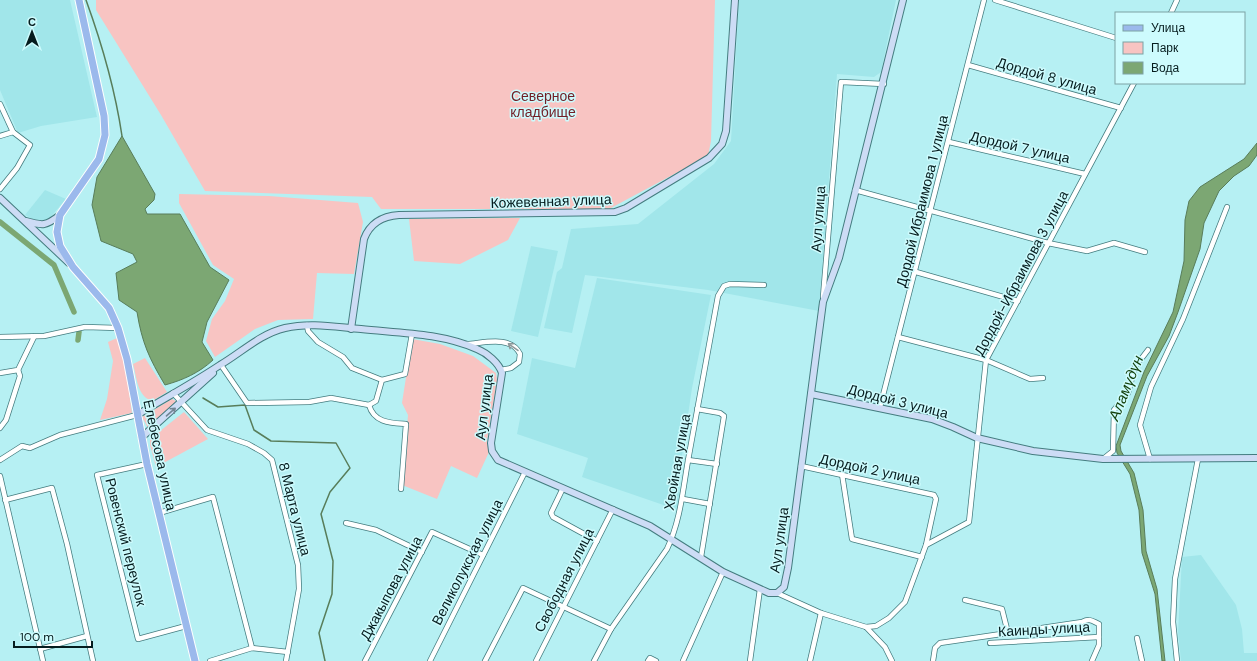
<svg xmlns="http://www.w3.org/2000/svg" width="1257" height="661" font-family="'DM Sans',sans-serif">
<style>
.built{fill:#a1e6ea}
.green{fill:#f8c4c2}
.water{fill:#7ca773;stroke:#587d5a}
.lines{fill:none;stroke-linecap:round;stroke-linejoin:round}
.stream{stroke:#587d5a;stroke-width:1.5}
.canal{stroke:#7ca773;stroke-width:5.5}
.street-casing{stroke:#447c7f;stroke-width:6}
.secondary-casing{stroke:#447c7f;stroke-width:8}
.primary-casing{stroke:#fff;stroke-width:9}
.street{stroke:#fff;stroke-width:4.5}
.secondary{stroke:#cddcf5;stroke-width:6}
.primary{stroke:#9bb9ec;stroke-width:7}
.oneway{stroke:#8e999a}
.oneway2{stroke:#738694}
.labels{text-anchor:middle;stroke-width:3;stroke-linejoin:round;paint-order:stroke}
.street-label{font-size:14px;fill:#051c1e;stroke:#cdfbfd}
.park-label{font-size:14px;fill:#721e25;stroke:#cdfbfd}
.water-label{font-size:15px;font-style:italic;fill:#123e09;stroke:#cdfbfd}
</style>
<rect width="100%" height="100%" fill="#b6f0f3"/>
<g class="built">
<polygon points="0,0 70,0 97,117 41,126 18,133 0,90"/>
<polygon points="739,0 896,0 881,72 874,77 837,74 819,311 708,290 585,275 572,333 544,328 557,272 562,268 571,229 638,224 714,164 731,141"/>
<polygon points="45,190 66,199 48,220 40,223 25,215"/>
<polygon points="531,246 558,251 538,337 511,331"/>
<polygon points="597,278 711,295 692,388 681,463 678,510 582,477 588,458 517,434 532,358 575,368"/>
<polygon points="1201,555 1236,605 1242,629 1244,653 1257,653 1257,661 1181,661 1178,632 1182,557"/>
</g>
<g class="green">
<polygon points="96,0 715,0 711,141 708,156 609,209 381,209 372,197 205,191 161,115 96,10"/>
<polygon points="179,194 269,196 358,203 363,222 354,274 317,273 313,319 278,320 255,329 215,357 206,341 212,319 225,301 234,279 213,265 179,203"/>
<polygon points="520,218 508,240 460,264 414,261 409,219"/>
<polygon points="117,338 125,363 132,413 100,420 107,399 113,361 108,342"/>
<polygon points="412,339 440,344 473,356 496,373 497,381 487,440 489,452 477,478 451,466 437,499 402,485 408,415 402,403"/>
<path d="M 145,358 L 167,392 L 152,401 C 137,396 137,378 133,364 Z"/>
<polygon points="172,399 176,401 175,403 148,428 142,417"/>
<polygon points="184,412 208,439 156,467 150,445 150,439"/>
</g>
<g class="water">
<path d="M 122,136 L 155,194 L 154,200 L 145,209 L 147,214 L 180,214 L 210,267 L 229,280 L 207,322 L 202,342 L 213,360 C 199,373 183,380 165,385 C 149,358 142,343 137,312 L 119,300 L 116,273 L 137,262 L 133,254 L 101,241 L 92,205 L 97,177 Z"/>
<polygon points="1257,143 1257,155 1249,166 1234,176 1219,191 1204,223 1200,249 1178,312 1169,336 1147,376 1120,445 1121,451 1134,473 1143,510 1146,551 1157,589 1165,661 1162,661 1155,594 1142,553 1139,510 1130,474 1117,453 1116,446 1144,372 1173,312 1184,261 1185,220 1189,201 1200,187 1244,159"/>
</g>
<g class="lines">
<g class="stream">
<path d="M 86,0 C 102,44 115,89 122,136"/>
<polyline points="203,398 218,407 245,405 254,430 271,441 336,443 350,468 330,492 321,514 333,561 332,594 319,633 325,661"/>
</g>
<g class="canal">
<polyline points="0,222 54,265 74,312"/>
<polyline points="78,340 79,332"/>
</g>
<defs>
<g id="street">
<polyline points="995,0 1116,38"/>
<polyline points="1171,13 1177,0"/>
<polyline points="968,65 1121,108"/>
<polyline points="0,104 13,132 30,145 17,168 0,189"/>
<polyline points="0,136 13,132"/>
<polyline points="949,142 1085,174"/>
<polyline points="855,190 1048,243 1087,251 1114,243 1145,252"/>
<polyline points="916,272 1018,301"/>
<polyline points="823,297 841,82 884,84"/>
<polyline points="307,325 308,331 318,342 343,357 352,368 382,380"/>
<polyline points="0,337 44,336 85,327 118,328"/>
<polyline points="898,337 986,360 1030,379 1043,378"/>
<path d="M 467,344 C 484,343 511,335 520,354 L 519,362 L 511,368 L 501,370"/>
<polyline points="221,365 247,403 309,402 331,398 369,405 376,401 382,380 405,374 412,334"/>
<polyline points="0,373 18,370 34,337"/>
<polyline points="173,393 207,430 248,444 264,453 272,460 298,565 299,589 286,661"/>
<path d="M 369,405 C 374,423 391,423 406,424 L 401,489"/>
<polyline points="880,407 984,0"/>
<polyline points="697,409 720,413 724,416 701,557"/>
<polyline points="0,428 6,420 20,376 18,370"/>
<polyline points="1103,459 1113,451 1114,410 1128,393 1135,367 1148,350"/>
<polyline points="1150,459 1140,425 1151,387 1183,319 1227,207"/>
<polyline points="0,460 22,446 30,448 60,435 137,415"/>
<polyline points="688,460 717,464"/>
<polyline points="147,464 97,475 138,639 186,626"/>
<polyline points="801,466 934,495 936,499 926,545"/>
<polyline points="842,474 852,539 922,557"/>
<polyline points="0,476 43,661"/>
<polyline points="563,488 551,513 553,517 597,541"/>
<polyline points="683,499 710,504"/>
<polyline points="5,500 52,488 67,544 93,661"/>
<polyline points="159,513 213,497 252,648"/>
<polyline points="346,523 376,530 422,552"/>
<polyline points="777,593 821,613 866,627 885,647 892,661"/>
<path d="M 965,600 L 1002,609 L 1008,633 L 1082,622 C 1090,618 1092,621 1099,624 L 1099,645 L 1092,661"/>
<polyline points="866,627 876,626 889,618 905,602 926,545 969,522 986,360 1134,83"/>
<polyline points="1137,638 1142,661"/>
<polyline points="990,643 1099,637"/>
<polyline points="40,649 87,636"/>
<polyline points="210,661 252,648 288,652"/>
<polyline points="365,661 432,532 483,555"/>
<polyline points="430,661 525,472"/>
<polyline points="485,661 523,588 611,629"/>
<polyline points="536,661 613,509"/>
<path d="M 594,661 L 611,629 L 667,549 C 681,520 683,487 689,455 C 699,402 708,349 718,296 L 724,286 L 730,284 L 764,285"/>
<polyline points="648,661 650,658 656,661"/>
<polyline points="683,661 723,572"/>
<polyline points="750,661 760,589"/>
<polyline points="810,661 821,613"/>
<polyline points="933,661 935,648 940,643 1008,633"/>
<polyline points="1177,661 1173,622 1175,579 1198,459"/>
</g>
<g id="secondary">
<polyline points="0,198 69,263"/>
<path d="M 26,221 C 43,226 46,226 60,215"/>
<path d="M 351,329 L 364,239 C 370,223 383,216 399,215 L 615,212 L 626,208 L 709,158 L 722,144 L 726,131 L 735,0"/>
<polyline points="811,394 932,419 953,427 977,438 1033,451 1103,459 1257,458"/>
<path d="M 137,415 C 165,398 193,383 220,365 C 242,352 260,334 285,328 C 310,322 336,327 361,329 C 399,333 441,333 477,349 C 487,353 499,363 502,373 L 491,443 L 492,451 L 498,460 L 650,526 L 723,572 L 769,593 L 777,593 L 784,587 L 788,568 L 823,302 L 839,258 L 903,0"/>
<polyline points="142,437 213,373"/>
</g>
<polyline id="primary" points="79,0 104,116 105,135 99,159 60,215 57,232 60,246 73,267 109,308 118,328 127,359 147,464 195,661"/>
</defs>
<use href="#street" class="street-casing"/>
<use href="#secondary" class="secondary-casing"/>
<use href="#primary" class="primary-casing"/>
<use href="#street" class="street"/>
<use href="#secondary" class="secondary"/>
<use href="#primary" class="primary"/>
</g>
<defs><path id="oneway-shaft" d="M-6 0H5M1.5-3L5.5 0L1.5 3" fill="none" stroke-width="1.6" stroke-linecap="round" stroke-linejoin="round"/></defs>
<use class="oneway" href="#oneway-shaft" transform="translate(513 347) rotate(-145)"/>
<use class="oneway2" href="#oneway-shaft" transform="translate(171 412) rotate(-41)"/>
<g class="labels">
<g class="street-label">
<text transform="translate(1047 76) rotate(16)" y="5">Дордой 8 улица</text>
<text transform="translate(1020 147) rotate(13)" y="5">Дордой 7 улица</text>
<text transform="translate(551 201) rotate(-2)" y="5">Кожевенная улица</text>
<text transform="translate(922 201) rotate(-76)" y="5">Дордой Ибраимова 1 улица</text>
<text transform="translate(818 219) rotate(-86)" y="5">Аул улица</text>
<text transform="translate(1021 273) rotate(-62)" y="5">Дордой-Ибраимова 3 улица</text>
<text transform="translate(898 401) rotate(14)" y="5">Дордой 3 улица</text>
<text transform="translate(484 407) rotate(-83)" y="5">Аул улица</text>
<text transform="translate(160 455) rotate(78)" y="5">Елебесова улица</text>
<text transform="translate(677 462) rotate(-80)" y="5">Хвойная улица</text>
<text transform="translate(870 469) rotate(12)" y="5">Дордой 2 улица</text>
<text transform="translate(295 509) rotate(76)" y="5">8 Марта улица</text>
<text transform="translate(779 540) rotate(-82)" y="5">Аул улица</text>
<text transform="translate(126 542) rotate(76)" y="5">Ровенский переулок</text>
<text transform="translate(467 562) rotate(-63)" y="5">Великолукская улица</text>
<text transform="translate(564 580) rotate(-63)" y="5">Свободная улица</text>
<text transform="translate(391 588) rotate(-62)" y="5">Джакыпова улица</text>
<text transform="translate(1044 629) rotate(-3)" y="5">Каинды улица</text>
</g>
<g class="park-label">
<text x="543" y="101">Северное<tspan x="543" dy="16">кладбище</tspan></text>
</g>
<g class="water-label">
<text transform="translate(1126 388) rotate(-68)" y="5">Аламүдүн</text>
</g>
</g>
<rect x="1115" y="12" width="130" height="72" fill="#cdfbfd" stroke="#7da2a4"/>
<rect x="1123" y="25" width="20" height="6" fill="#9bb9ec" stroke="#7da2a4"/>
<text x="1151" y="32" font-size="12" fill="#051c1e">Улица</text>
<rect x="1123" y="42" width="20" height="12" fill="#f8c4c2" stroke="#7da2a4"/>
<text x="1151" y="52" font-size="12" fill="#051c1e">Парк</text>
<rect x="1123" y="62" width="20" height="12" fill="#7ca773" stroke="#7da2a4"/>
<text x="1151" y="72" font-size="12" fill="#051c1e">Вода</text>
<g transform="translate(32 32)" stroke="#cdfbfd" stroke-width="3" paint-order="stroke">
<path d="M0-3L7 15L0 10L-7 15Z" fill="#051c1e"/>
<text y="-6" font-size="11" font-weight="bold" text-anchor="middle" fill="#051c1e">С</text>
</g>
<path d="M14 641v6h78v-6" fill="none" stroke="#051c1e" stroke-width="2"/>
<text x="20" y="641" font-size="12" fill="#051c1e" stroke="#cdfbfd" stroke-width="3" paint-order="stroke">100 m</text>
</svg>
